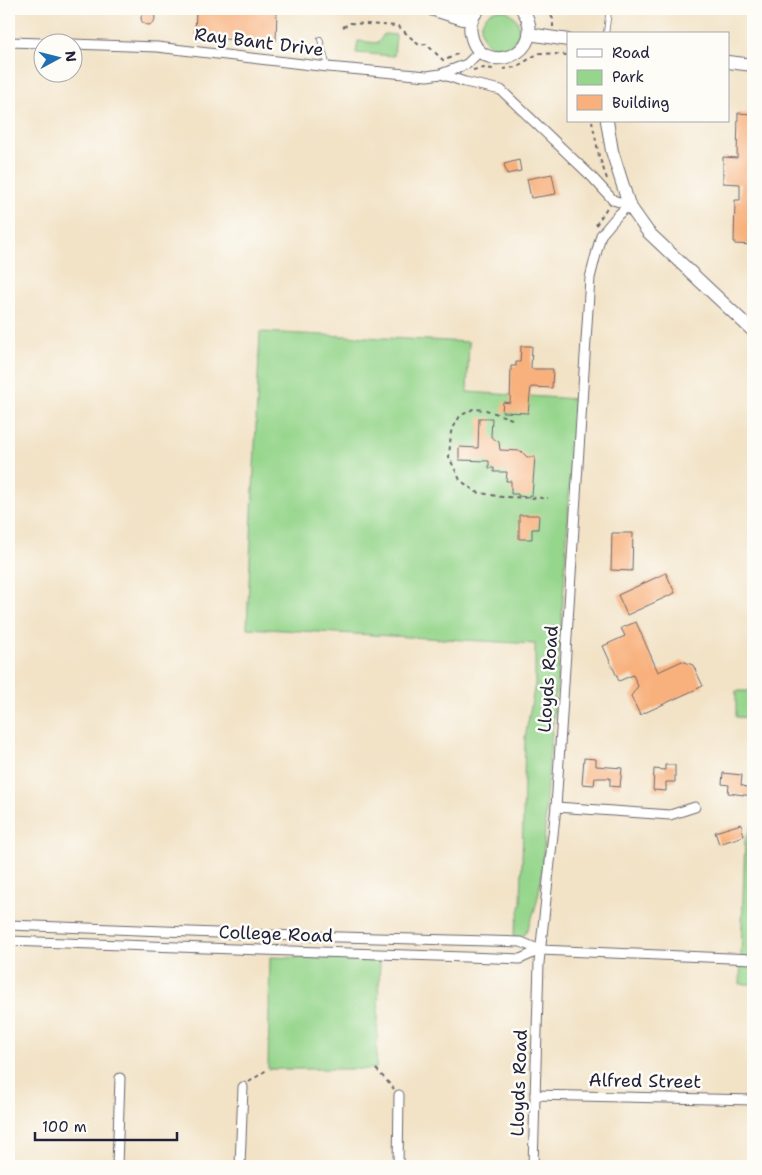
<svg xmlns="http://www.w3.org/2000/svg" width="762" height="1175" font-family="'Shantell Sans',sans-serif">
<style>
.green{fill:#96d68c;stroke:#5c7c64}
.building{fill:#f8b17d}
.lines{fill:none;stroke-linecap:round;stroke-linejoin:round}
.lane-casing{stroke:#6b666c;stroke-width:6}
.street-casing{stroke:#6b666c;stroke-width:11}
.secondary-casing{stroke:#6b666c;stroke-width:14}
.path{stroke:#6b666c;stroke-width:2;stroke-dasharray:4 4;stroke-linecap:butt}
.lane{stroke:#fff;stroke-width:4.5}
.street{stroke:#fff;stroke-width:9}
.secondary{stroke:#fff;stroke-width:12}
.labels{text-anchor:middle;stroke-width:5;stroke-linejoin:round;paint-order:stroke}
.street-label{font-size:18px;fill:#22223b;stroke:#fdfcf7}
</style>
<rect width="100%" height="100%" fill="#fdfcf7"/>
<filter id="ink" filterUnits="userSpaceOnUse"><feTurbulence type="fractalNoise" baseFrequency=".02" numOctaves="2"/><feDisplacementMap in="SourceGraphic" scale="10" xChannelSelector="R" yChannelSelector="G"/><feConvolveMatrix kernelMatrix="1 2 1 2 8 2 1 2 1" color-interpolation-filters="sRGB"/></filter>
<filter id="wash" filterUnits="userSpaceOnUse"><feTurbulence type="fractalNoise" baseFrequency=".0096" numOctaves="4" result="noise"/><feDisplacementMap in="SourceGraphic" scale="20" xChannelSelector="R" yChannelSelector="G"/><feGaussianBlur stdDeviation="1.12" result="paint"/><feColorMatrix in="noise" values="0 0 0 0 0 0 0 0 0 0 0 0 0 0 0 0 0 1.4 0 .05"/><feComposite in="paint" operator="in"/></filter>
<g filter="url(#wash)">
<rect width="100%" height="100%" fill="#f2e3c7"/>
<g class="green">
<circle cx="500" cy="29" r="19"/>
<polygon points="384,34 396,35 394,56 356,53 358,41 378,43"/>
<path d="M 260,332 L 469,342 L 467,392 L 575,399 C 570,480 566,562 560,644 C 557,691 551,737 547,784 C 543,834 548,891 524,936 L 513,937 L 521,904 L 525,738 L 535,684 L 535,644 L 247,628 Z"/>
<polygon points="736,691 753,691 753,718 736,717"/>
<polygon points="753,824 753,984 740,984 745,840"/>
<polygon points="270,957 380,960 376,1069 268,1069"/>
</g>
<g id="blocks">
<g class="building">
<polygon points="196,9 277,9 276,41 195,38"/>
<circle cx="148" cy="18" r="7"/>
<polygon points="738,113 752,114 753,117 753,245 734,244 735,200 740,200 740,184 723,183 723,157 737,158"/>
<polygon points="519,160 521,171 507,174 504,164"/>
<polygon points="552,174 556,194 531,198 527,179"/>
<polygon points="521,346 532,346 531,369 553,369 552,388 531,387 528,413 502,412 503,402 510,403 511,366 516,366 516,362 520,362"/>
<polygon points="479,418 492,418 491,437 499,442 500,450 521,451 527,457 535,457 532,495 529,495 529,497 518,496 518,494 511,494 511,481 506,481 507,472 494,472 494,468 489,468 489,461 459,460 459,447 478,448"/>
<polygon points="519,515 539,515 538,529 532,529 532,539 519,539"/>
<polygon points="612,533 633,533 632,571 611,570"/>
<polygon points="666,573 675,593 627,615 618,595"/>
<polygon points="636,622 658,672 682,661 693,665 703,686 640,715 631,696 638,686 633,675 619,681 603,646 625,636 621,628"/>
<polygon points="584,758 596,759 596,766 622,768 620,787 610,786 610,778 595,778 594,785 582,784"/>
<polygon points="665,765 675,765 675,782 666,782 666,791 653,790 654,769 665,770"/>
<polygon points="723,773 742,775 741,785 753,790 753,796 728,793 729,785 722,784"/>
<polygon points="741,824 744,836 719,844 715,832"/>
</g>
</g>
</g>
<g filter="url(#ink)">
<use href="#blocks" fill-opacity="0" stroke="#6b666c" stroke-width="1"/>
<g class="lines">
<defs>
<g id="lane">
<polyline points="606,34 609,9"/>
<polyline points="320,39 328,67"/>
</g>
<g id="street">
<polyline points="9,42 42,43"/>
<polyline points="72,44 157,47 328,67 427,76 441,74 467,64 480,51"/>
<polyline points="441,74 465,82 501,90 592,177 613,200 629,205"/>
<polyline points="556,807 670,815 695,807"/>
<polyline points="9,925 266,935 521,942 540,950 753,959"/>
<polyline points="9,941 520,959 540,950"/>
<polyline points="535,1095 753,1100"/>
<polyline points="117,1166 120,1078"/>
<polyline points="240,1166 243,1087"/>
<polyline points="398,1166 399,1095"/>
<polyline points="533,1166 539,963 556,807 561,730 590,278 601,235 618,215 629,205"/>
</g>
<g id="secondary">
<polyline points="431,9 463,19 472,19"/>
<path d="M 479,9 C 472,16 469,25 471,34 C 479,80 553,54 522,9"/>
<polyline points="529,34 568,40"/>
<polyline points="728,62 753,65"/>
<polyline points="607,121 612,151 629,205 648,232 753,331"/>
</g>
</defs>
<use href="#lane" class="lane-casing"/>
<use href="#street" class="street-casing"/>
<use href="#secondary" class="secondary-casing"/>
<g class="path">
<polyline points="547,9 553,19 553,27"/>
<polyline points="343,27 350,23 398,26 419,45 426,44 444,61 457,54 461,57"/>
<polyline points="503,69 516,67 539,53 568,55"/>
<polyline points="473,70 482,68 493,69"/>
<polyline points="592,121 599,156 607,179"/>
<polyline points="596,225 608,206"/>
<polyline points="512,419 486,410 473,409 460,416 451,432 449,457 460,480 476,492 502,497 548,498"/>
<polyline points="376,1069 394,1089"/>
<polyline points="249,1082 268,1069"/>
</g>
<use href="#lane" class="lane"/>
<use href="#street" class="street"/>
<use href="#secondary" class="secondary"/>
</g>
</g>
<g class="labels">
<g class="street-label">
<text transform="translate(259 42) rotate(7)" y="6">Ray Bant Drive</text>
<text transform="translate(548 679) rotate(-86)" y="6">Lloyds Road</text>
<text transform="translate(276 934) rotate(2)" y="6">College Road</text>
<text transform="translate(645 1081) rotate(1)" y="6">Alfred Street</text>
<text transform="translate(519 1083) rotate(-88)" y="6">Lloyds Road</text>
</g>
</g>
<rect width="762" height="1175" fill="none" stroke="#fdfcf7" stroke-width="30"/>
<rect x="567" y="32" width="162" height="90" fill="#fdfcf7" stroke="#a5a5ac"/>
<rect x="577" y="49" width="25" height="8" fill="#ffffff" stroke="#a5a5ac"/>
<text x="612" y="58" font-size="15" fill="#22223b">Road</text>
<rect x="577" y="70" width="25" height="15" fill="#96d68c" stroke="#a5a5ac"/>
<text x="612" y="82" font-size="15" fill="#22223b">Park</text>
<rect x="577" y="95" width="25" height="15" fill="#f8b17d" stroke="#a5a5ac"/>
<text x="612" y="108" font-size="15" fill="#22223b">Building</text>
<g transform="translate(58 58) rotate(83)"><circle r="24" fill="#fdfcf7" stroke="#a5a5ac"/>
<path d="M0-4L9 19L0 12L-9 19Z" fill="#1f6fb2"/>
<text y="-8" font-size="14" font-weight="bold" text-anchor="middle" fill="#22223b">N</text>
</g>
<path d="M35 1132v8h142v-8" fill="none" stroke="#22223b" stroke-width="2.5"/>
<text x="42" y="1132" font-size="15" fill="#22223b" stroke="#fdfcf7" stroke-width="4" paint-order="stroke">100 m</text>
</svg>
